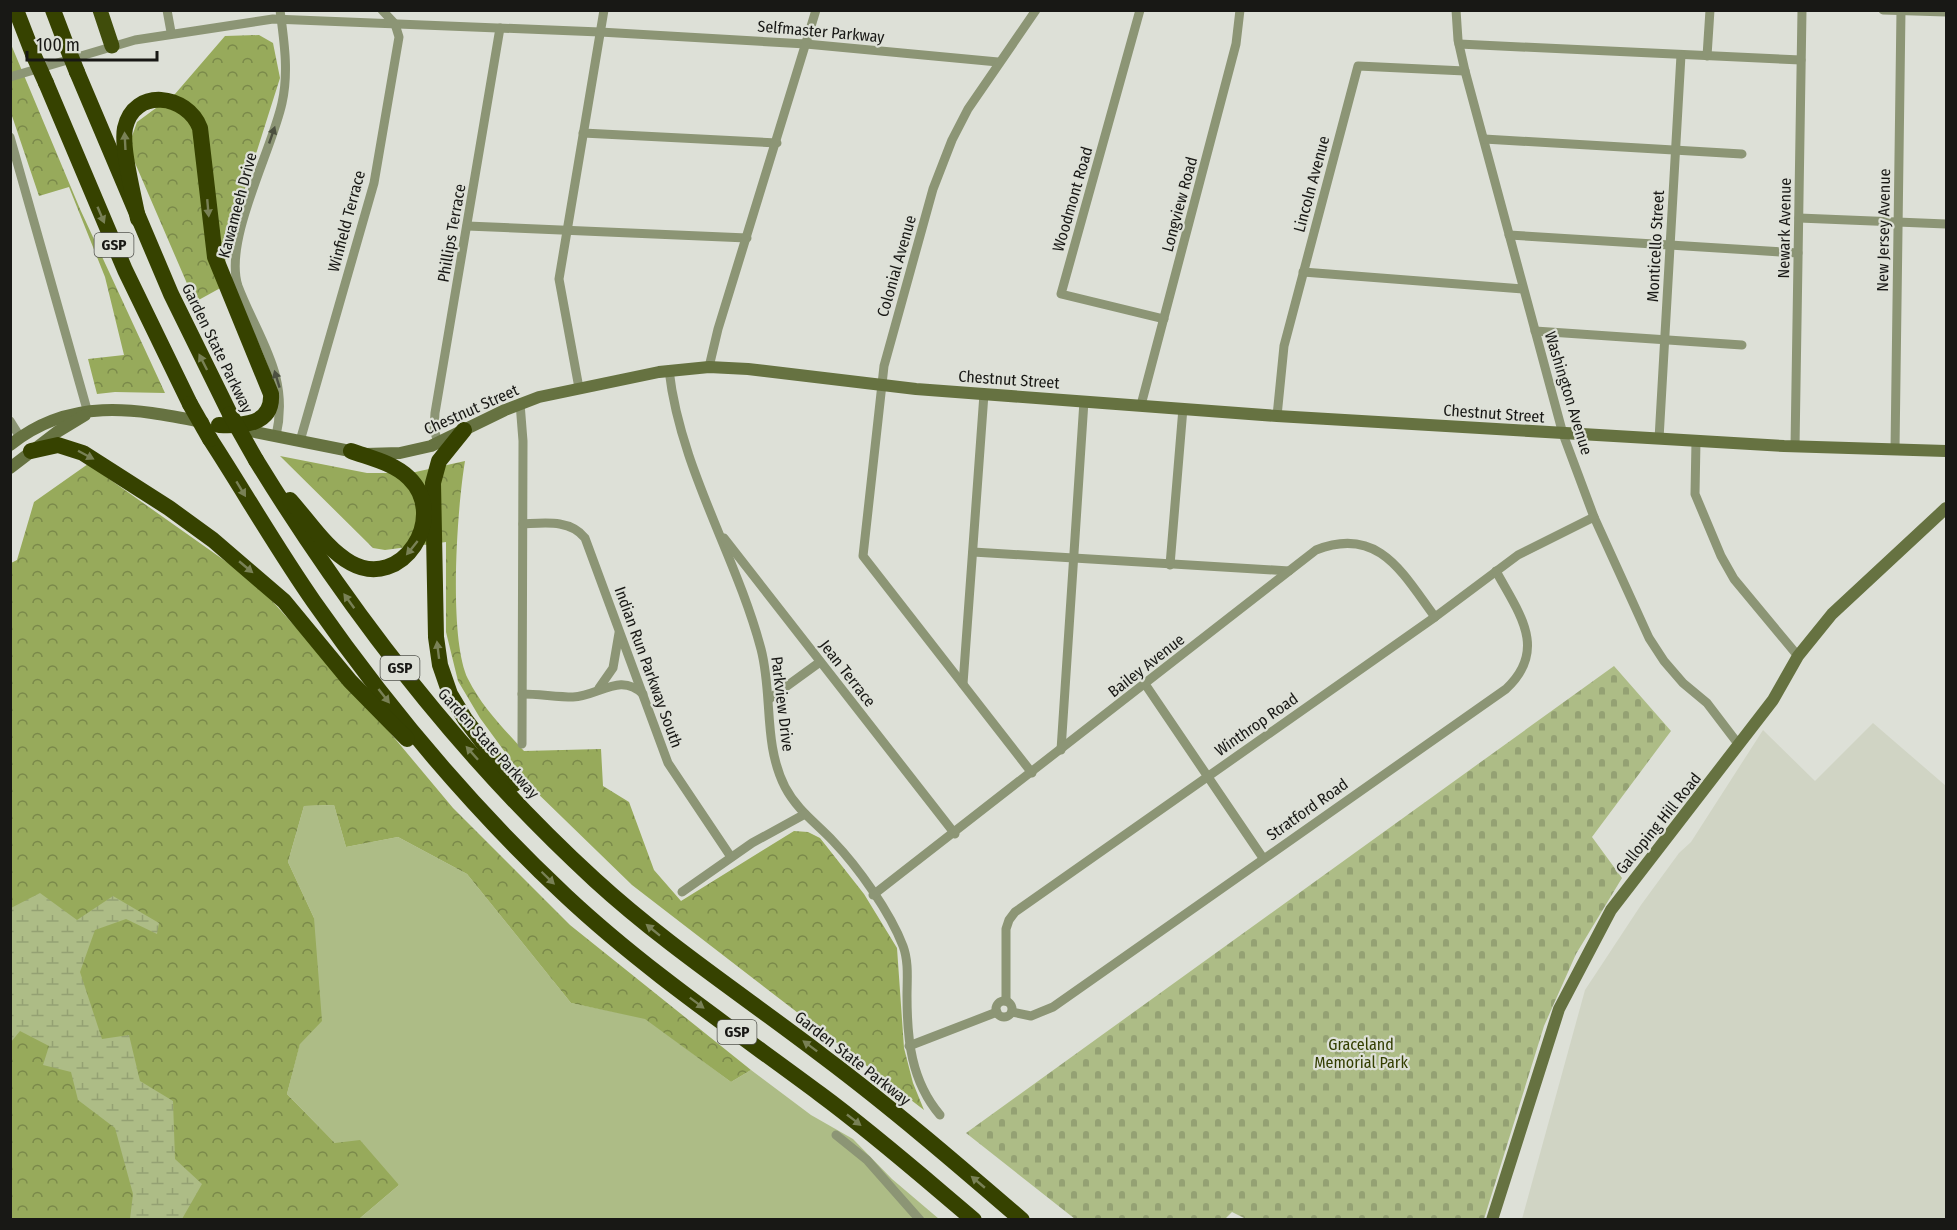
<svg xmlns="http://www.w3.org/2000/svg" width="1957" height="1230" font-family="'Fira Sans Condensed',sans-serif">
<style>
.built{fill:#d0d4c4}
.green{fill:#adbc86}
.forest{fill:url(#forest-crowns)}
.wetland{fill:url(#wetland-marsh)}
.cemetery{fill:url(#cemetery-stones)}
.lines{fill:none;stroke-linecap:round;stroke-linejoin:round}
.minor{stroke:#8c9575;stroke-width:9}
.secondary{stroke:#667241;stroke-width:12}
.trunk{stroke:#404d0b;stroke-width:15}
.motorway{stroke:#364200;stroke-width:16}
.motorway-bridge{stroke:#364200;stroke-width:16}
.oneway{fill:#4c5040}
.oneway2{fill:#798156}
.labels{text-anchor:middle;stroke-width:4.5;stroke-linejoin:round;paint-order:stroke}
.shield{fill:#dde0d7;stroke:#53544f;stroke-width:1.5}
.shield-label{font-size:15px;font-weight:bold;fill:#181815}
.street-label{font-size:16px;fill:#181815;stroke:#dde0d7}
.park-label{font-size:16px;fill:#333e00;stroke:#dde0d7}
</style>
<defs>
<pattern id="forest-crowns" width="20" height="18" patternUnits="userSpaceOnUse" patternTransform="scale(1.5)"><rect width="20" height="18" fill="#97aa5b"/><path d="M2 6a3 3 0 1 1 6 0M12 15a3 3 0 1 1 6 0" fill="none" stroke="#7a894a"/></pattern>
<pattern id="wetland-marsh" width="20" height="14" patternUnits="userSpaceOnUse" patternTransform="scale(1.5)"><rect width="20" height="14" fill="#adbc86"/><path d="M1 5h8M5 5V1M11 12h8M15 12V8" fill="none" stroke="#94a173"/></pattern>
<pattern id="cemetery-stones" width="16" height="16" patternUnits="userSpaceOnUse" patternTransform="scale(1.5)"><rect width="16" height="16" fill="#adbc86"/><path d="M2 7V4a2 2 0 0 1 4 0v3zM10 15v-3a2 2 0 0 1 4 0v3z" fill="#94a173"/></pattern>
</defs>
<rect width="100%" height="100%" fill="#dde0d7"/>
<polygon class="built" points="1873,723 1946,786 1946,1219 1522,1219 1585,990 1641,905 1679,853 1691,842 1763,730 1815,781"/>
<polygon class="green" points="334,805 346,847 398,837 467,874 571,1003 645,1018 731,1082 751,1070 811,1115 853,1139 892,1179 939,1219 359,1219 399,1185 335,1143 287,1094 300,1043 314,918 288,862 304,806"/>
<g class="forest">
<polygon points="259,35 273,43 280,78 226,249 224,286 195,302 132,156 131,139 137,122 175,94 225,36"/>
<polygon points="10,42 80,209 165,393 115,392 97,394 88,359 124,355 105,277 69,187 39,196 11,113"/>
<path d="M 280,456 L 367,473 L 411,473 L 465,461 C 457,508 448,638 468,679 C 482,707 503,728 524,751 L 601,749 L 603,786 L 629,802 L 654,870 L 681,901 L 794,831 L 808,832 L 820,838 L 864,894 L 897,948 L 904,1048 L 913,1083 L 924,1110 L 632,885 L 529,785 L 480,718 L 458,681 L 446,632 L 446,542 L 385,550 L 373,548 Z"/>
<polygon points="88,464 255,582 376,716 453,808 570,925 751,1070 731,1082 645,1019 571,1003 467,874 398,837 346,847 334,805 304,806 288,862 314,918 322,1021 300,1044 287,1094 335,1143 360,1140 399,1185 359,1219 11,1220 11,563 17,560 34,502"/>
</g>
<polygon class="wetland" points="40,893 77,920 113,896 159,923 157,934 126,919 95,930 80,972 102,1039 129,1035 140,1081 173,1101 175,1159 202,1184 182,1219 130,1219 133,1194 115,1128 78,1100 71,1072 43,1065 49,1046 20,1031 11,1042 11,908"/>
<polygon class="cemetery" points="1614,666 1671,731 1592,837 1622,878 1576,954 1544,1026 1484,1219 1248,1220 1232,1212 1224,1220 1075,1219 966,1133"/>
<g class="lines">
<g class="minor">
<polyline points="167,10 171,32"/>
<polyline points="1140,10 1061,294 1164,319"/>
<polyline points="1456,10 1458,40 1465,71 1563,434 1594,517 1649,638 1664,661 1683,683 1707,703 1739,745"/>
<polyline points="1883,10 1946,12"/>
<polyline points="1459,44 1801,60"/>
<polyline points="1707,56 1710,10"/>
<polyline points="10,77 135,40 273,19 600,32 806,44 998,62"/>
<polyline points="583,133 777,143"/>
<polyline points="10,137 88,413"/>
<polyline points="1484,139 1742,154"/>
<polyline points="1799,218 1946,224"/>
<polyline points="467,226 747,238"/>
<polyline points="1509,235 1798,253"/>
<polyline points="1303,272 1523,289"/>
<polyline points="1535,331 1742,345"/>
<polyline points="709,367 718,329 816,10"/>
<path d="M 669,370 C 680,468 736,555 761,649 C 773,695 763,744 785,787 C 797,810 816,823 833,841 C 858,867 890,912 903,946 C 909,962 907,980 907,996 C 907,1039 911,1081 940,1115"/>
<polyline points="579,388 559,279 604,10"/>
<polyline points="520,403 523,441 522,744"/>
<polyline points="1141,405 1236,44 1240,10"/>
<polyline points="1277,416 1284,346 1358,66 1465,71"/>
<polyline points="10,421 20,437"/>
<path d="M 276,436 C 290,375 259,341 238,286 C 223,241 272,150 282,103 C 289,72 284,41 280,10"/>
<polyline points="1659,439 1681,55"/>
<polyline points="300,441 374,183 399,37 395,24 382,10"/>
<polyline points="1696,441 1695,494 1721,556 1734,579 1798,656"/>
<polyline points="438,443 434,429 435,413 500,28"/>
<polyline points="1795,447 1802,10"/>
<polyline points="1895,450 1901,10"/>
<path d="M 523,524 C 544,523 570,519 585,538 L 668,763 L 731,857"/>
<polyline points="724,538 955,834"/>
<polyline points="973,552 1289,571"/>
<polyline points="1170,565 1183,408"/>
<polyline points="963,684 984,394"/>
<polyline points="1145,684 1263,858"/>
<polyline points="599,688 613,668 619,633"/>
<path d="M 522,694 C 539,694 556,697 573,697 C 599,696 620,672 643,694"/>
<polyline points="769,699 820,662"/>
<polyline points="1061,750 1084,401"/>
<polyline points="1032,773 863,556 884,366 933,189 952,140 968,109 1036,10"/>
<polyline points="682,892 752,843 805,814"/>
<path d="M 873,895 L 1316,550 C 1379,525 1403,574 1435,617"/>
<circle cx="1004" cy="1009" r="8"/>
<polyline points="1006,1001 1006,929 1009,920 1015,912 1435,617 1518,555 1594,517"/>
<path d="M 1012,1012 L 1031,1016 L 1053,1007 L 1506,689 C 1549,649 1518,612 1496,571"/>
<polyline points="909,1046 997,1012"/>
<polyline points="836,1135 867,1160 920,1220"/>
</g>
<g class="secondary">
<polyline points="235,428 365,454 400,453 431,446 505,410 539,397 659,372 709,367 748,369 916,389 1277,416 1784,446 1946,451"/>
<path d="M 10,445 C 70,397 133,408 203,422"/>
<polyline points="10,468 57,432 85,415"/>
<polyline points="1492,1220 1559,1009 1611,910 1773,700 1798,656 1832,614 1946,508"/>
</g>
<polyline class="trunk" points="100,10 112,46"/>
<g class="motorway">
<polyline points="16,10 33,54"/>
<polyline points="53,10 67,47"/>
<polyline points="77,72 171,294 230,414"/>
<polyline points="46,83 125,270 190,404"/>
<path d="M 138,219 C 134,196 121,148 125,128 C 134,87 187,94 200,128 L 215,257 L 271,394 C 273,425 243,426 219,425"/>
<polyline points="464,430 439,461 433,483 436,637 440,665 450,694 465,719 514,784"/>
<path d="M 210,439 C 245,493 277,549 314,602 C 388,708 472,808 566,896 C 644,969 734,1030 820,1094 C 873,1133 923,1177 974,1220"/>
<polyline points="31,451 58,445 83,453 169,508 213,540 284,601 350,681 407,739"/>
<path d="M 256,460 C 350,613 462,758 595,880 C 666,945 747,998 824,1057 C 892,1108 957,1164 1022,1220"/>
<path d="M 290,500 C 308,520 327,550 351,563 C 402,591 449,517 409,478 C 394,463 370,458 351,451"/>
</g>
<g class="motorway-bridge">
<polyline points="67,47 77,72"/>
<polyline points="33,54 46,83"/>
<polyline points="190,404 210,439"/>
<polyline points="230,414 256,460"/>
</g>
</g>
<defs><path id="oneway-solid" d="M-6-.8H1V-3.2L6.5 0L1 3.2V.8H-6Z" transform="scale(1.5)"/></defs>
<g class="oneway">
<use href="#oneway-solid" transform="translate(272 135) rotate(-71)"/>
<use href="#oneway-solid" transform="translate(277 379) rotate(-107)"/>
</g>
<g class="oneway2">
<use href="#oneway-solid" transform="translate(125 141) rotate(-93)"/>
<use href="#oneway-solid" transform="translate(208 208) rotate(85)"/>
<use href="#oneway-solid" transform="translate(101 215) rotate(67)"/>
<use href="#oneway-solid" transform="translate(203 362) rotate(-117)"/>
<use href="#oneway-solid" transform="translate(86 455) rotate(28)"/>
<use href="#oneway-solid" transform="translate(241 489) rotate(59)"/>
<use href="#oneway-solid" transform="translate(412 548) rotate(129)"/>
<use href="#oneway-solid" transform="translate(246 567) rotate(40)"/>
<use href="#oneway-solid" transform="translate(349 601) rotate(-126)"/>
<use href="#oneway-solid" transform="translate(438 650) rotate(-97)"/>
<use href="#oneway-solid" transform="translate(384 696) rotate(52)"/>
<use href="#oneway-solid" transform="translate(472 753) rotate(-132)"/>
<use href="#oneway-solid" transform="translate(548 878) rotate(44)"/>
<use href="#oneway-solid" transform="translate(653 930) rotate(-141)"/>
<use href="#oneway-solid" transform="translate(697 1003) rotate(37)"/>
<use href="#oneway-solid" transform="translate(810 1046) rotate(-143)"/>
<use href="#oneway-solid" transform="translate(854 1120) rotate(38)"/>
<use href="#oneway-solid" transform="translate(978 1182) rotate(-140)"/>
</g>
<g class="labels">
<g class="shield">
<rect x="94.5" y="233" width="39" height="24" rx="4.5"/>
<rect x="380.5" y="656" width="39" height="24" rx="4.5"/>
<rect x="717.5" y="1020" width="39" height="24" rx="4.5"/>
</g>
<g class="shield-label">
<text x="114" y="250">GSP</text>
<text x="400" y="673">GSP</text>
<text x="737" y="1037">GSP</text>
</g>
<g class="street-label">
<text transform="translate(821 31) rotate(5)" y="6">Selfmaster Parkway</text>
<text transform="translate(1311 184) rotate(-75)" y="6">Lincoln Avenue</text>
<text transform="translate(1072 199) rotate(-74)" y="6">Woodmont Road</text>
<text transform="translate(1179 204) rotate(-75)" y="6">Longview Road</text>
<text transform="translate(237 205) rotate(-75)" y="6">Kawameeh Drive</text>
<text transform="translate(346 221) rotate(-75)" y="6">Winfield Terrace</text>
<text transform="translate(1784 228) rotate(-89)" y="6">Newark Avenue</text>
<text transform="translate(1883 230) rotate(-89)" y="6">New Jersey Avenue</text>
<text transform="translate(451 233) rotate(-80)" y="6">Phillips Terrace</text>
<text transform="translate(1655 246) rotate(-87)" y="6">Monticello Street</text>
<text transform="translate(896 266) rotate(-74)" y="6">Colonial Avenue</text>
<text transform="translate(218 348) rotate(64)" y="6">Garden State Parkway</text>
<text transform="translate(1009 379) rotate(4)" y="6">Chestnut Street</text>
<text transform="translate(1569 393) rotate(73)" y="6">Washington Avenue</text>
<text transform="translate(471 409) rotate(-24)" y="6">Chestnut Street</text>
<text transform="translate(1494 413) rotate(4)" y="6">Chestnut Street</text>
<text transform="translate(1146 665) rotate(-38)" y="6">Bailey Avenue</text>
<text transform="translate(649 667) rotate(70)" y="6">Indian Run Parkway South</text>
<text transform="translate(848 673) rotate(52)" y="6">Jean Terrace</text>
<text transform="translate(783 704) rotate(83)" y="6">Parkview Drive</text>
<text transform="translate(1256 724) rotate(-35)" y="6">Winthrop Road</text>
<text transform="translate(489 743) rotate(48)" y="6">Garden State Parkway</text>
<text transform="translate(1307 809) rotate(-35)" y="6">Stratford Road</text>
<text transform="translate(1658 823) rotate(-51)" y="6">Galloping Hill Road</text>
<text transform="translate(853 1058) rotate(38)" y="6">Garden State Parkway</text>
</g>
<g class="park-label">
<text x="1361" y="1050">Graceland<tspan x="1361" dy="18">Memorial Park</tspan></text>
</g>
</g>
<rect width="1957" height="1230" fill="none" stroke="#181815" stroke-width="24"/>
<path d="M27 51v9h130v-9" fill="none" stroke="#181815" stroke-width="3"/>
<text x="36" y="51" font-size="18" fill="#181815" stroke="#dde0d7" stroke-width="4.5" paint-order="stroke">100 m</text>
</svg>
